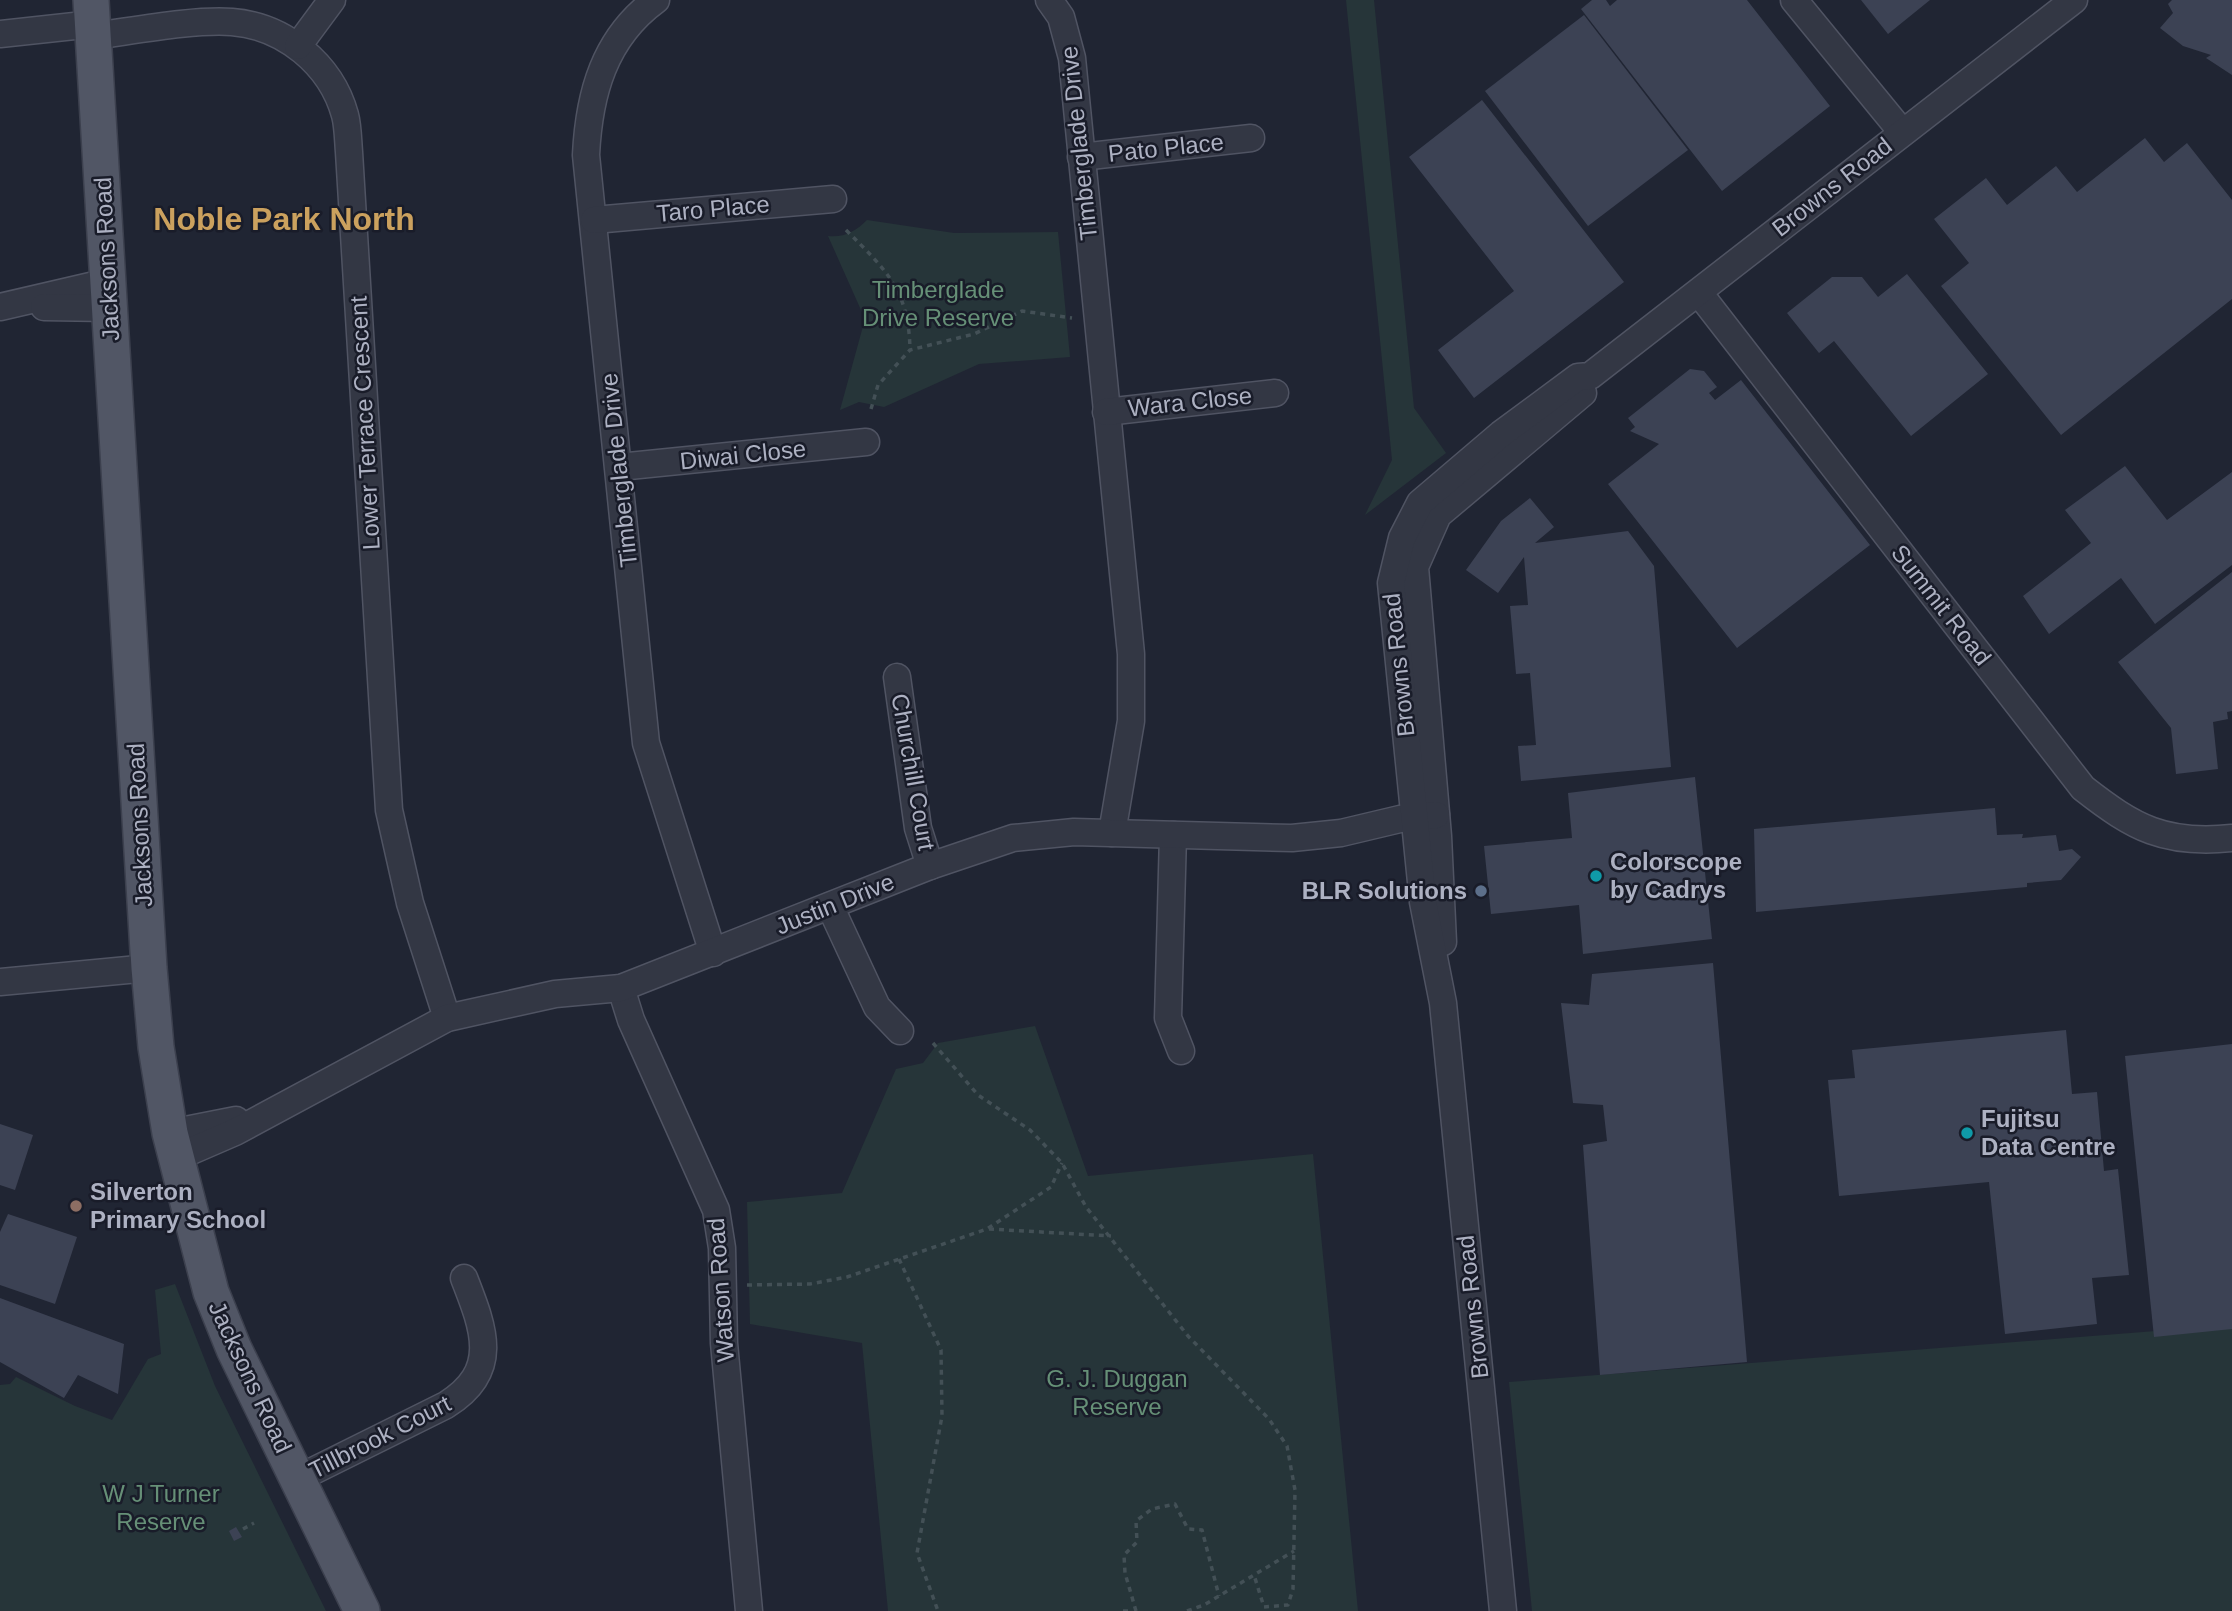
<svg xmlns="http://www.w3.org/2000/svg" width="2232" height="1611" font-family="Arial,sans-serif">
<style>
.green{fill:#263539}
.building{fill:#3c4254}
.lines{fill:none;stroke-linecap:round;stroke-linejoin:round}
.minor-casing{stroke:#505463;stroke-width:29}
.major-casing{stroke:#3c404e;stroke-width:38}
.path{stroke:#435056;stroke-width:3.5;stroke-dasharray:5 5;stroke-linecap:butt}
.minor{stroke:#333744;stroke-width:26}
.major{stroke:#515665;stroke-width:35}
.culture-dot{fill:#0f9aa8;stroke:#191c29;stroke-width:2.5}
.service-dot{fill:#5c6f8a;stroke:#191c29;stroke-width:2.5}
.education-dot{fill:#8d6e63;stroke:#191c29;stroke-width:2.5}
.labels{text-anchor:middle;stroke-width:5;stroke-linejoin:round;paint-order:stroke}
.street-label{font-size:24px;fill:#adb1c2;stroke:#191c29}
.park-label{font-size:24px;fill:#669077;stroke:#191c29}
.poi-label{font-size:24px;font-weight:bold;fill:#adb1c2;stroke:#191c29;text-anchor:start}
.district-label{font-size:32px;font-weight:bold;fill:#cba15e;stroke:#191c29}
</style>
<rect width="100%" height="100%" fill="#202533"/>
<g class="green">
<polygon points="1346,0 1374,0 1414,408 1446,453 1365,515 1392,460"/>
<path d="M 867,220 L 954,233 L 1058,232 L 1070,357 L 979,364 L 884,407 L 859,402 L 840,410 L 865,319 L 828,236 C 844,238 856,231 867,220 Z"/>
<polygon points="1035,1026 1088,1176 1313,1154 1358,1611 888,1611 862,1343 750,1324 747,1202 842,1193 896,1069 923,1063 938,1043"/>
<polygon points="175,1284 215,1386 326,1611 0,1611 0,1385 10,1384 16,1377 75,1406 112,1420 148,1359 161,1354 155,1290"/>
<polygon points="2232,1325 2232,1611 1532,1611 1509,1382"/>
</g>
<g class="building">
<polygon points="1592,0 1606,0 1610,6 1617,0 1747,0 1830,106 1722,191 1581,9"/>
<polygon points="1861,0 1930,0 1888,34"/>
<polygon points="2172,0 2232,0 2232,75 2206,58 2211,55 2183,46 2160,28 2173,13 2168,4"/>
<polygon points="1584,15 1688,150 1588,226 1485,91"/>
<polygon points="1482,100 1624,282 1474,398 1438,350 1514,291 1409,157"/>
<polygon points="2145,138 2164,162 2187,143 2232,200 2232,299 2061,435 1941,286 1969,263 1934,219 1986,178 2007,205 2056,166 2077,192"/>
<polygon points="1907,274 1988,374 1911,436 1834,341 1819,353 1787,313 1832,277 1862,277 1878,297"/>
<polygon points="1690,369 1704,371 1717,387 1709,393 1715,400 1741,380 1870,545 1737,648 1608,484 1659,444 1630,431 1635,427 1628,418"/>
<polygon points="2125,466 2167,520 2232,472 2232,565 2155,624 2121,578 2049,634 2023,596 2091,543 2065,510"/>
<polygon points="1530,498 1554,527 1535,543 1628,531 1654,566 1671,767 1521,781 1518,746 1536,745 1530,673 1516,674 1510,606 1528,605 1524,557 1498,593 1466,570 1501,521"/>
<polygon points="2232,572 2232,711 2227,712 2228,719 2213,722 2218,769 2176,774 2171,728 2118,662"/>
<polygon points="1695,777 1712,939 1583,954 1579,905 1491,914 1484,846 1572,838 1568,793"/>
<polygon points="1995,808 1997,835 2023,834 2022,838 2056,835 2059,851 2072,849 2081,857 2061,880 2027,883 2027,887 1756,912 1754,829"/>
<polygon points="1713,963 1747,1362 1600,1375 1583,1145 1607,1141 1603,1105 1573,1103 1561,1003 1589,1005 1592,974"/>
<polygon points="2066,1030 2072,1094 2097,1092 2104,1171 2118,1169 2129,1275 2092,1278 2097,1324 2005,1334 1989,1182 1839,1196 1828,1080 1855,1078 1852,1050"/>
<polygon points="2232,1044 2232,1329 2154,1337 2125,1056"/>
<polygon points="0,1124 33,1135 15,1190 0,1185"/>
<polygon points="8,1214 77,1237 55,1304 0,1285 0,1232"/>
<polygon points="0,1298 124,1344 118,1394 78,1375 64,1398 0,1362"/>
<polygon points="236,1527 242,1537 234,1541 229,1531"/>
</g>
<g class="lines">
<defs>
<g id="minor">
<path d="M 656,0 C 604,38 589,94 586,155 L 646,743 L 713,953"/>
<polyline points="1049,0 1061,17 1072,58 1131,654 1131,721 1112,833"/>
<polyline points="1794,0 1902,132"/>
<polyline points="0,34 93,24"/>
<path d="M 93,36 C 132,31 195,19 232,22 C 284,26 331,64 345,115 C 348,126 348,140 349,152 L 389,810 L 410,903 L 447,1018"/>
<polyline points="298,46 332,0"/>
<polyline points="1081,157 1251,138"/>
<polyline points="594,220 833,199"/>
<path d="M 1699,293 L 2083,788 C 2134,828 2165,845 2232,838"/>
<polyline points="0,307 108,282"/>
<polyline points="44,307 109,308"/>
<polyline points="1106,412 1275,393"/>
<polyline points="619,467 866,442"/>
<polyline points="897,677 918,828 930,866"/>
<polyline points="1173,835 1168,1018 1181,1051"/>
<polyline points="830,906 877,1007 900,1031"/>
<polyline points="1443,942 1438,836 1415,567 1438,515 1583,393"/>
<polyline points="0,982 149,968"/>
<polyline points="621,988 631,1020 716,1210 722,1248 724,1343 749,1611"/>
<polyline points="170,1133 236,1120"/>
<polyline points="175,1158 235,1132 447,1018 555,994 621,988 930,866 1013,838 1074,832 1292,838 1341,833 1400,819 1436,815"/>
<path d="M 297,1479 L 446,1405 C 501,1371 484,1329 464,1278"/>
<polyline points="1503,1611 1443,1003 1423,902 1391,583 1402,538 1420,503 1501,434 1578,377 1590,376 2074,0"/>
</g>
<polyline id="major" points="91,0 149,968 156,1047 170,1133 211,1292 234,1349 362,1611"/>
</defs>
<use href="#minor" class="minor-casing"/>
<use href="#major" class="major-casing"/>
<g class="path">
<path d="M 846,230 C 886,270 909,290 910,350"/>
<polyline points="871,409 878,385 910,350 974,334 1022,311 1072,318"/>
<polyline points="933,1043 978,1095 1030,1130 1062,1163 1086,1207 1188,1336 1269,1419 1287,1446 1295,1490 1293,1589 1288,1605 1264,1607 1254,1575"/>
<polyline points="989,1229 1111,1236"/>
<polyline points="899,1259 941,1350 942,1416 917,1553 938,1611"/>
<polyline points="747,1285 810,1284 847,1277 987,1229 1051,1187 1062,1163"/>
<polyline points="243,1529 254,1523"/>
<polyline points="1123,1611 1131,1611"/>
<polyline points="1136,1611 1125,1573 1124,1555 1137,1542 1136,1521 1152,1509 1175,1504 1188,1529 1202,1530 1219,1596"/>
<polyline points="1187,1611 1204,1605 1294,1551"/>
</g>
<use href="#minor" class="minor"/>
<use href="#major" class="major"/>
</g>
<g class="culture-dot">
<circle cx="1596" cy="876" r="7"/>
<circle cx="1967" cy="1133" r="7"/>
</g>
<circle class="service-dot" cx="1481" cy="891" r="7"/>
<circle class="education-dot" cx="76" cy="1206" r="7"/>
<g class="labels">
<g class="street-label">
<text transform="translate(1079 143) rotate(-96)" y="8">Timberglade Drive</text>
<text transform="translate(1166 148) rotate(-6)" y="8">Pato Place</text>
<text transform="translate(1832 187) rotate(-38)" y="8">Browns Road</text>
<text transform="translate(713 209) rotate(-5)" y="8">Taro Place</text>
<text transform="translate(107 259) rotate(-93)" y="8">Jacksons Road</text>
<text transform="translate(1190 402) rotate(-6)" y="8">Wara Close</text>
<text transform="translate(365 423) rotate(-93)" y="8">Lower Terrace Crescent</text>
<text transform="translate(743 455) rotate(-6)" y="8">Diwai Close</text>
<text transform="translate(619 470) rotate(-96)" y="8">Timberglade Drive</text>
<text transform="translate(1941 605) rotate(52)" y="8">Summit Road</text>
<text transform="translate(1399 665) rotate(-96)" y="8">Browns Road</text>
<text transform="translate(913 772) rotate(80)" y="8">Churchill Court</text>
<text transform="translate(140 825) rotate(-93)" y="8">Jacksons Road</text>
<text transform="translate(835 904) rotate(-22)" y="8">Justin Drive</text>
<text transform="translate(721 1290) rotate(-94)" y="8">Watson Road</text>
<text transform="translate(1473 1307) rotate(-96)" y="8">Browns Road</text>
<text transform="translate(250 1377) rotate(65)" y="8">Jacksons Road</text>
<text transform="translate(380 1437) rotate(-27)" y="8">Tillbrook Court</text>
</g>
<g class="park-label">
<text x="938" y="298">Timberglade<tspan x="938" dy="28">Drive Reserve</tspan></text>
<text x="1117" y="1387">G. J. Duggan<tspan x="1117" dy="28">Reserve</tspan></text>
<text x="161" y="1502">W J Turner<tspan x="161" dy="28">Reserve</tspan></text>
</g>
<g class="poi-label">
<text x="1610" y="870">Colorscope<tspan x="1610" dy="28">by Cadrys</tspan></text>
<text x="1467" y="899" text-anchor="end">BLR Solutions</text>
<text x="1981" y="1127">Fujitsu<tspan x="1981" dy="28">Data Centre</tspan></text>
<text x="90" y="1200">Silverton<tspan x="90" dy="28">Primary School</tspan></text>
</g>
<g class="district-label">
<text x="284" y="230">Noble Park North</text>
</g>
</g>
</svg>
